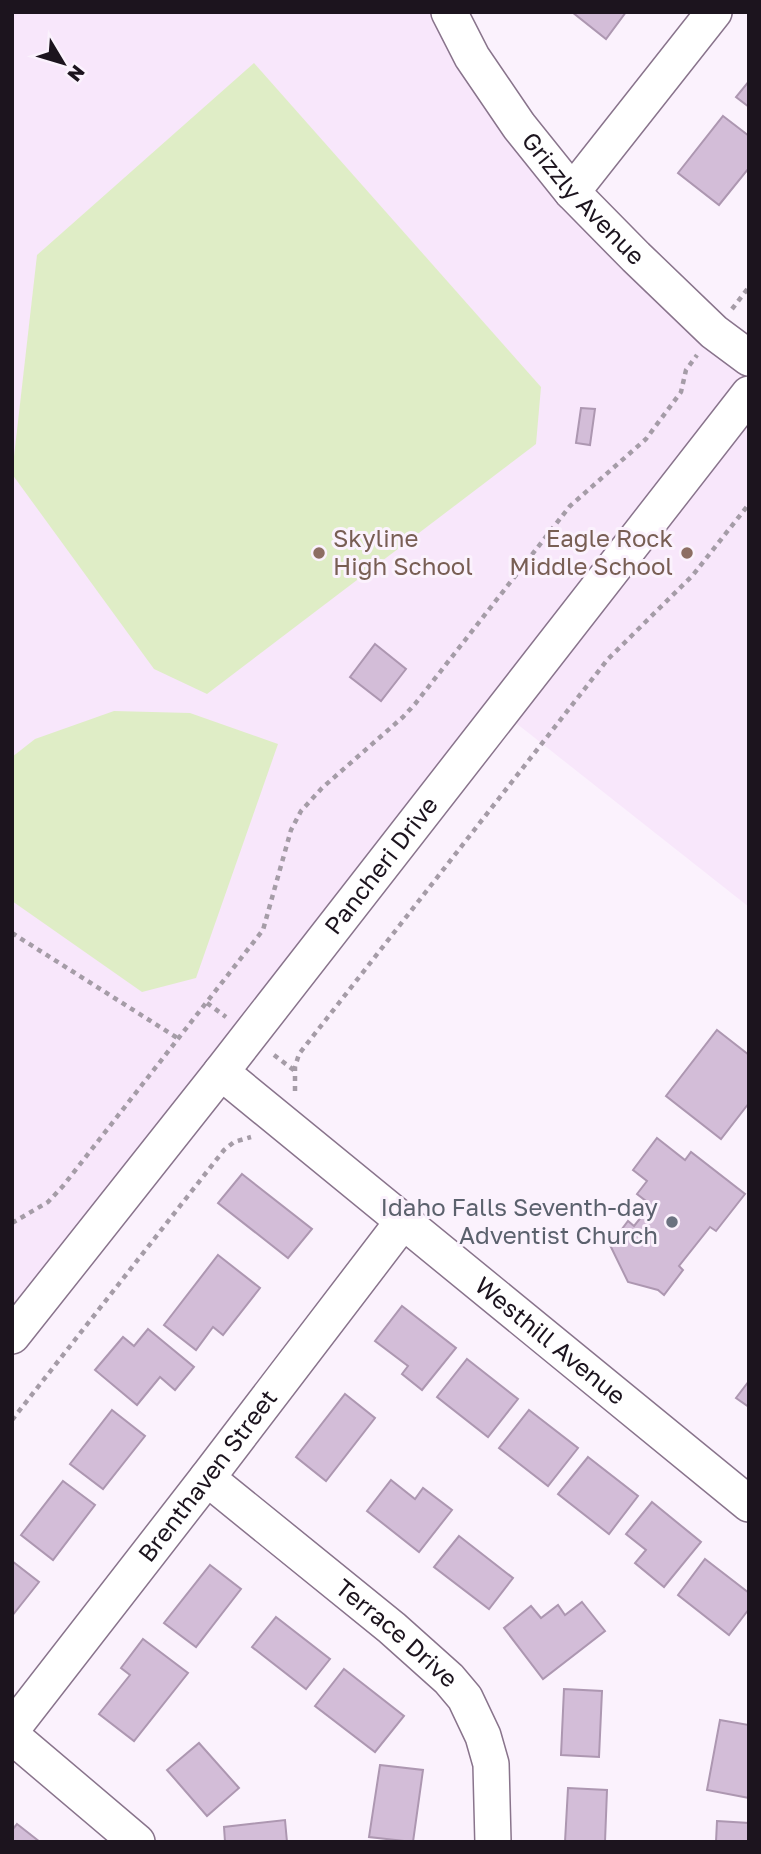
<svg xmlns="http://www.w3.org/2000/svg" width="761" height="1854" font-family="'Golos Text',sans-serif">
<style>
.built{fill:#f8e7fb}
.green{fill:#dfedc6}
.building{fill:#d3bdd8;stroke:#ad97b1;stroke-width:2}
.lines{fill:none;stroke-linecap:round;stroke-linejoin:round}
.minor-casing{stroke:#89748c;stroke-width:38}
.path{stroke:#a59ca7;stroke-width:4.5;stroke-dasharray:5 5;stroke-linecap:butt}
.minor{stroke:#fff;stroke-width:35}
.education-dot{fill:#8d6e63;stroke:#fbf2fd;stroke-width:2.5}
.worship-dot{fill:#6b7280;stroke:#fbf2fd;stroke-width:2.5}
.labels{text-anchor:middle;stroke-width:6;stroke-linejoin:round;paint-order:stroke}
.street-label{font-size:24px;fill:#1c141e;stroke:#fbf2fd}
.education-label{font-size:24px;fill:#785e54;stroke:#fbf2fd;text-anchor:start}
.worship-label{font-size:24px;fill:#5b616d;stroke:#fbf2fd;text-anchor:end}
</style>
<rect width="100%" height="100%" fill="#fbf2fd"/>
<polygon class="built" points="12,12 449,12 472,57 749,358 749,907 502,712 12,1336"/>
<g class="green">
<polygon points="254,63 541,387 536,444 207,694 154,669 12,474 37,255"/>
<polygon points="114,711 190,713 278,744 196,978 142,992 12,901 12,757 35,739"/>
</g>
<g class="building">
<polygon points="572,12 626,12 606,39"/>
<polygon points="749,81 749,107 736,97"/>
<polygon points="723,116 749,136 749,168 719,205 678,173"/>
<polygon points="581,408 595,409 590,445 576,443"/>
<polygon points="375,644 406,669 381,701 350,677"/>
<polygon points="717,1030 749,1055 749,1103 721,1139 666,1096"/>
<polygon points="657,1138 685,1160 691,1152 745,1194 716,1231 710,1227 679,1266 683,1270 664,1295 658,1290 628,1282 610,1245 628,1221 634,1226 651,1205 637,1194 647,1181 633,1170"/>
<polygon points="242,1174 312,1229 288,1258 218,1203"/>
<polygon points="218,1255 260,1288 223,1335 213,1327 196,1350 164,1325"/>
<polygon points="402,1306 456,1348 422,1390 402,1374 408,1366 375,1341"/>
<polygon points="148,1329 194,1367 175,1390 160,1377 137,1405 95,1370 123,1337 134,1346"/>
<polygon points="467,1359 518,1399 488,1437 437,1397"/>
<polygon points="749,1381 749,1407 736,1398"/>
<polygon points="345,1394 375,1418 326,1481 296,1457"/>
<polygon points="112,1410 145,1436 103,1489 70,1464"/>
<polygon points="529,1410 578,1448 548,1486 499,1448"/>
<polygon points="588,1457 638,1496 609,1534 558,1494"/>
<polygon points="391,1480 415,1499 423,1488 452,1510 419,1552 367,1511"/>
<polygon points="63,1481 95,1505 53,1560 21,1535"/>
<polygon points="652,1502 701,1542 664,1587 635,1563 646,1550 626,1534"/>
<polygon points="459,1536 513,1578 489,1609 434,1567"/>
<polygon points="705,1559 749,1593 749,1609 729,1635 678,1595"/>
<polygon points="12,1561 39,1582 12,1616"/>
<polygon points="210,1565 241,1589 196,1647 164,1623"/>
<polygon points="582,1602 605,1631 543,1679 504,1628 531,1606 541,1618 558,1605 565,1615"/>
<polygon points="276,1617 330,1659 306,1689 252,1647"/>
<polygon points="143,1639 188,1673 134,1741 99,1714 130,1675 121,1668"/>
<polygon points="344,1669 404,1716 375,1752 315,1706"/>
<polygon points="564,1689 602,1691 599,1757 561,1755"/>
<polygon points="720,1720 749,1725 749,1798 707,1790"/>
<polygon points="199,1743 239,1788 207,1816 167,1770"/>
<polygon points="380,1765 423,1770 413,1842 369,1837"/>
<polygon points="568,1788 607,1790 605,1842 565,1842"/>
<polygon points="285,1820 287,1842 225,1842 224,1827"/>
<polygon points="717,1821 749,1823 749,1842 716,1842"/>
<polygon points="17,1824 40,1842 12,1842 12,1830"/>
</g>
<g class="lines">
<defs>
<g id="minor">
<path id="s1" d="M 449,12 L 472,57 L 519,126 L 572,192 L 636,257 L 714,332 L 749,358"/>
<polyline points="572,192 714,12"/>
<path id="s2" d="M 221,1072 L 749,1504"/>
<path id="s3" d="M 12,1336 L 221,1072 L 749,394"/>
<path id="s4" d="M 207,1478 L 392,1628 L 449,1679 L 465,1698 L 483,1736 L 491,1764 L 493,1842"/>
<path id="s5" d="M 12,1729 L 207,1478 L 404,1220"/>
<polyline points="12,1736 137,1842"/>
</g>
</defs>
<use href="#minor" class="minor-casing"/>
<g class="path">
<polyline points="732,309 749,287"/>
<polyline points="12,933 179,1039"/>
<polyline points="207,1003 226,1017"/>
<polyline points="274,1055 295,1071"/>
<polyline points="295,1091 295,1067 299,1054 608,659 693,575 749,504"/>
<polyline points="12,1223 48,1202 63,1186 263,930 291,830 301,811 322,788 403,717 415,704 570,506 646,439 681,392 686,370 697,355"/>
<polyline points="12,1420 224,1150 234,1142 251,1137"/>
</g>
<use href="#minor" class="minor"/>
</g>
<g class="education-dot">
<circle cx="319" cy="553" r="7"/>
<circle cx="687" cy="553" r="7"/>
</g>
<circle class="worship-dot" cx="672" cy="1222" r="7"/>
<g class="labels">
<g class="street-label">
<text dy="8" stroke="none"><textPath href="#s1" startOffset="231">Grizzly Avenue</textPath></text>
<text dy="8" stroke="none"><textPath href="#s3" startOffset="598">Pancheri Drive</textPath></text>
<text dy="8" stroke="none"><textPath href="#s2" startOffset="425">Westhill Avenue</textPath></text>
<text dy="8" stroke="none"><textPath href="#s5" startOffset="320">Brenthaven Street</textPath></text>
<text dy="8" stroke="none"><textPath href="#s4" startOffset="245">Terrace Drive</textPath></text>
</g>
<g class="education-label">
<text x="333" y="547">Skyline<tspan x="333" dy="28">High School</tspan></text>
<text x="673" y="547" text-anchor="end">Eagle Rock<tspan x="673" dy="28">Middle School</tspan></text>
</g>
<g class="worship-label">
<text x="658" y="1216">Idaho Falls Seventh-day<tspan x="658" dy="28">Adventist Church</tspan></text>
</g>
</g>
<rect width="761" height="1854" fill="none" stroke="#1c141e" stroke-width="28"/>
<g transform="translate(63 63) rotate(128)" stroke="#fbf2fd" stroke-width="5" paint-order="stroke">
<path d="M0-5L12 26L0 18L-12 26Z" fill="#1c141e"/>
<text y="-10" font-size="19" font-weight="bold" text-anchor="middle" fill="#1c141e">N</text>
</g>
</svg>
